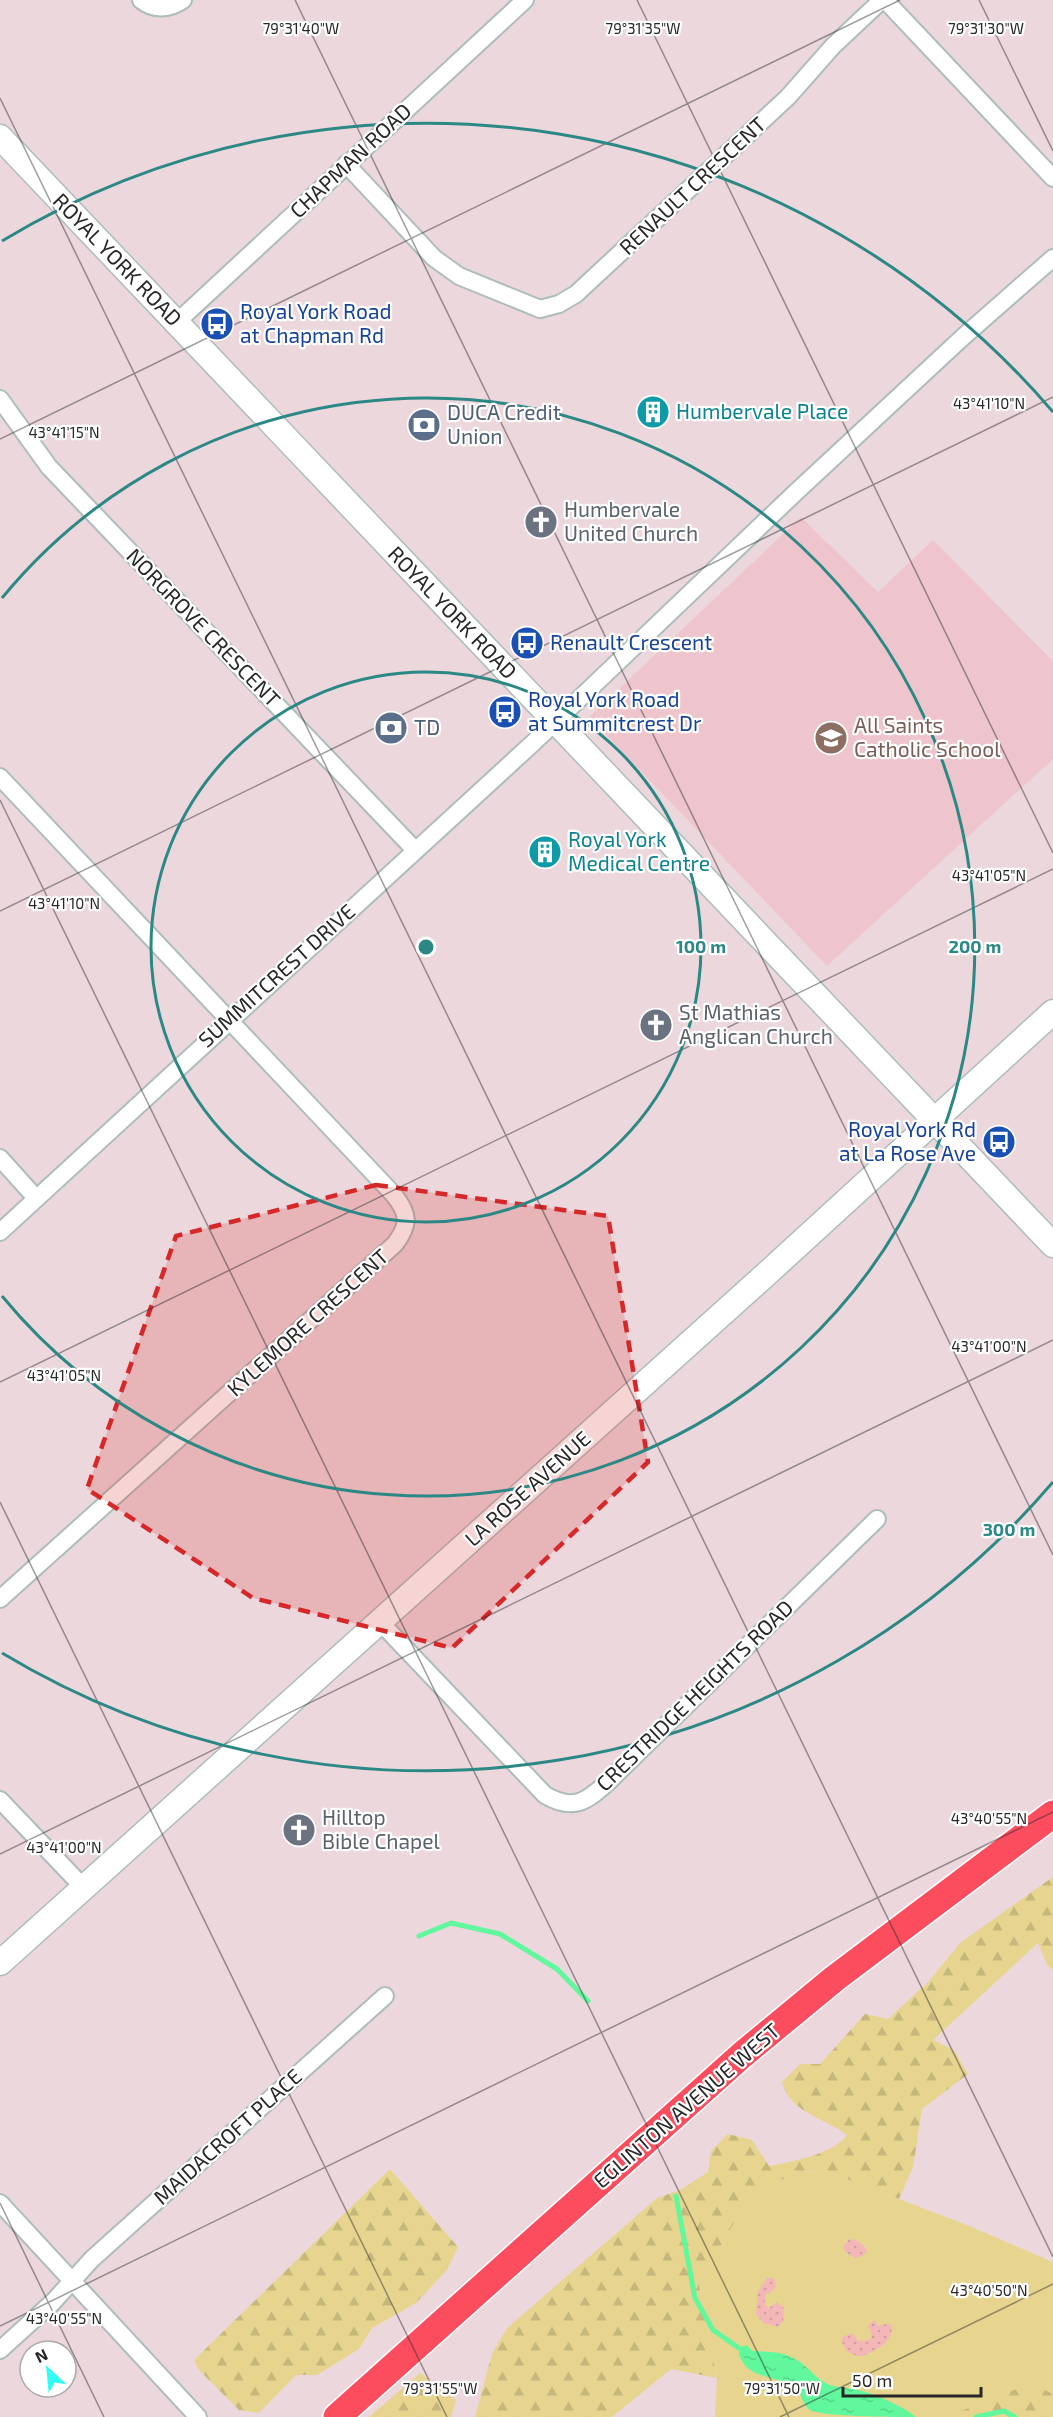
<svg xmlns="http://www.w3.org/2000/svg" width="1053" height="2417" font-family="'Exo 2',sans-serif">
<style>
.education{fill:#efc5cd}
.grass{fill:#e7d58f}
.forest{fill:url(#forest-firs)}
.sand{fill:url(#sand-dots)}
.water{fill:url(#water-ripples)}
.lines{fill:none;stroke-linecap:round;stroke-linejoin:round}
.stream{stroke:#61f79d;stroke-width:5}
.street-casing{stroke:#acbdbc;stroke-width:20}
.secondary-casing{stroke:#acbdbc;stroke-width:27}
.primary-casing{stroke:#fff;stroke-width:30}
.street{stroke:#fff;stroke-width:16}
.secondary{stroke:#fff;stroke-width:24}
.primary{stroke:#fb4d5e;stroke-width:27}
.marked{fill:#d62828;fill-opacity:0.2;stroke:#d62828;stroke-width:4.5;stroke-dasharray:12 8;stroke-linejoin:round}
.ticks{fill:none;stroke:#272727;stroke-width:1.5;stroke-opacity:0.45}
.ring{fill:none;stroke:#2c8884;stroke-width:3}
.labels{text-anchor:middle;stroke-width:4.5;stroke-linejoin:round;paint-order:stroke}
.street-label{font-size:21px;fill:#272727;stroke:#fff}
.transit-label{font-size:21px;fill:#164399;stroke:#fff;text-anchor:start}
.culture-label{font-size:21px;fill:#0d838f;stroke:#fff;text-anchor:start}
.service-label{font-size:21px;fill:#4e5e75;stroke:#fff;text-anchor:start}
.worship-label{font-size:21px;fill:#5b616d;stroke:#fff;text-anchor:start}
.education-label{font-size:21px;fill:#785e54;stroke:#fff;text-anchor:start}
.ticks-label{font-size:15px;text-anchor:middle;fill:#272727;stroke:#fff;stroke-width:4.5;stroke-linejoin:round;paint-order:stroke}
.centre{fill:#2c8884;stroke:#fff;stroke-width:3}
.ring-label{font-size:18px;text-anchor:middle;font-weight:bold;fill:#2c8884;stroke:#fff;stroke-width:4.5;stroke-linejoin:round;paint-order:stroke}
</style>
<defs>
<pattern id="forest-firs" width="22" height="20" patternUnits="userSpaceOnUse" patternTransform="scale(1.5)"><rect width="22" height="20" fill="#e7d58f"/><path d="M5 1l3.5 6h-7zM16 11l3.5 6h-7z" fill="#c6b77b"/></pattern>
<pattern id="sand-dots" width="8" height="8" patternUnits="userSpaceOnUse" patternTransform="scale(1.5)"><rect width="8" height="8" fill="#f4b7b8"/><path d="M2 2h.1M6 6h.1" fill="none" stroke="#d19d9e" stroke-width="1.8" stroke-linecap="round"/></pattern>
<pattern id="water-ripples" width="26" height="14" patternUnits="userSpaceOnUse" patternTransform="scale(1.5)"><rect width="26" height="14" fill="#61f79d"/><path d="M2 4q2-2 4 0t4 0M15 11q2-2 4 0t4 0" fill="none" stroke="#54d487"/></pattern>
</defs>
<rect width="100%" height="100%" fill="#ecd7dd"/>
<polygon class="education" points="801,517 878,592 933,540 1053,661 1053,759 827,966 589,717"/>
<polygon class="grass" points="798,2171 828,2172 967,2225 1053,2262 1053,2417 715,2417 717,2378 699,2284 748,2198"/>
<g class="forest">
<path d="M 1053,1877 L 1053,1970 L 1047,1965 L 1038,1943 L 933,2040 L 954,2050 L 968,2074 L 922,2109 L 913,2167 L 899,2199 L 828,2172 L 798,2171 L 748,2198 L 699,2284 L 717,2378 L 671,2369 L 612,2417 L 475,2417 L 492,2354 L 507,2328 L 657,2198 L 680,2190 L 708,2172 L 711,2151 L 728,2134 L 752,2140 L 769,2166 C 791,2162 834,2154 847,2135 C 824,2117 791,2114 782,2082 L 800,2064 L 820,2064 L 865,2014 L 888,2019 L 929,1981 L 960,1943 Z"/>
<polygon points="390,2169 458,2247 447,2270 416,2303 372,2328 359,2349 317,2375 296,2375 259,2413 239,2410 198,2369 194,2360"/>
<polygon points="420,2373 456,2400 451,2417 369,2417"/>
<polygon points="1032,2383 1053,2394 1053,2417 954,2417 956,2413"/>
</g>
<g class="sand">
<path d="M 850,2239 C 856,2239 865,2245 867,2251 L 863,2256 L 855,2258 L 845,2252 L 844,2245 Z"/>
<polygon points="767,2278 774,2278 776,2286 774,2290 765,2295 765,2305 769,2308 777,2302 784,2308 783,2321 778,2327 763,2323 756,2314 758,2291"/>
<path d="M 874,2320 L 879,2326 L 889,2323 L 892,2326 C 892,2343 877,2350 863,2356 C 852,2357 841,2349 842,2337 L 852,2333 L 859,2341 L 869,2340 L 872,2336 L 868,2326 Z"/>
</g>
<path class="water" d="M 746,2345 L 753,2351 C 769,2352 783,2351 797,2360 C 810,2368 816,2380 830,2385 C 840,2388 849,2388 858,2390 C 875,2394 903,2406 916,2417 C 897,2417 824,2417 810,2410 C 801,2404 802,2390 792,2385 C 772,2375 747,2379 739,2354 L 742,2347 Z"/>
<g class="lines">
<g class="stream">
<polyline points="419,1936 451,1923 500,1934 557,1969 588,2001"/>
<polyline points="676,2196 695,2298 713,2330 746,2353"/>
<polyline points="976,2417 1004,2411 1015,2417"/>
</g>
<defs>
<g id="street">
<path d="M 141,0 C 154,11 170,9 183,0"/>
<polyline points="885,0 1053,178"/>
<polyline points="346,164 434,258 459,276 540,309 559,304 576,294 788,97 833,46 882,0"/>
<polyline points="177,322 525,0"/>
<polyline points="0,399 49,467 415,850"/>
<path d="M 0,777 L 394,1195 C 409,1214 410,1224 395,1244 L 0,1599"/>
<polyline points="0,1158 36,1198"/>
<polyline points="0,1232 533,743 795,493 963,337 1053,258"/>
<path d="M 381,1623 L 545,1795 C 574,1812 587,1801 609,1781 L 877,1519"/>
<polyline points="0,1800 84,1888"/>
<polyline points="0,2203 198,2417"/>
<polyline points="0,2350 53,2302 92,2259 385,1996"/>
</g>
<g id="secondary">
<polyline points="0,137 1053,1245"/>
<polyline points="0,1963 762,1278 1053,1012"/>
</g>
<polyline id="primary" points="337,2417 742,2055 834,1979 1053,1814"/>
</defs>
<use href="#street" class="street-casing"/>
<use href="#secondary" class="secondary-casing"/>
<use href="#primary" class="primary-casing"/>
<use href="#street" class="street"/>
<use href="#secondary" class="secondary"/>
<use href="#primary" class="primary"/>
</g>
<path class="marked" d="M 376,1185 L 608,1216 L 648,1462 L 452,1648 L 253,1598 L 87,1489 L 176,1236 Z"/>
<path class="ticks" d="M 295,0 L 1053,1555M 637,0 L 1053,853M 979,0 L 1053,151M 0,98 L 1053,2257M 0,439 L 900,0M 0,800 L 789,2417M 0,911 L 1053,397M 0,1382 L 1053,869M 0,1502 L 447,2417M 0,1854 L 1053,1340M 0,2203 L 104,2417M 0,2326 L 1053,1812M 780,2417 L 1053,2284"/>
<g class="ring">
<circle cx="426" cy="947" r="275"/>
<path d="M2 598A549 549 0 1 1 2 1296"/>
<path d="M1053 1482A824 824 0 0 1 2 1653M2 241A824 824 0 0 1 1053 412"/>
</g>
<defs>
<symbol id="bus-disc" viewBox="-11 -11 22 22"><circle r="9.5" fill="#1a4fb4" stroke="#fff"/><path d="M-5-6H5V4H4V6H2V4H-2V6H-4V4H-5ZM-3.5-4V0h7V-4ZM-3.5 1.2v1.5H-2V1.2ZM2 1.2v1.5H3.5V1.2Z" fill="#fff"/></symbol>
<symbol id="building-disc" viewBox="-11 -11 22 22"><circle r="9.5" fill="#0f9aa8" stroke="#fff"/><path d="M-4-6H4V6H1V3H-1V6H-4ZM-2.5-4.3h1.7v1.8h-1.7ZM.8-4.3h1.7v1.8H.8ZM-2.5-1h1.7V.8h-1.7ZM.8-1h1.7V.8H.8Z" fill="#fff"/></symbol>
<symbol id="bank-disc" viewBox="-11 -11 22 22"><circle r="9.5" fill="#5c6f8a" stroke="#fff"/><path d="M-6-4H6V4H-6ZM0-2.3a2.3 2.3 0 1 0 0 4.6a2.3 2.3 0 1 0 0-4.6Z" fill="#fff"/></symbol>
<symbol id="church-disc" viewBox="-11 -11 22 22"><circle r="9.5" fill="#6b7280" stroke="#fff"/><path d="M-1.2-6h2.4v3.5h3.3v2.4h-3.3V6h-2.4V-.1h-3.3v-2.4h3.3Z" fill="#fff"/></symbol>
<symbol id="school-disc" viewBox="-11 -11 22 22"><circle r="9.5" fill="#8d6e63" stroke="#fff"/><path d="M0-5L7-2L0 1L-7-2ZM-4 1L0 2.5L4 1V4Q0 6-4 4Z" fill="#fff"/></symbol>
</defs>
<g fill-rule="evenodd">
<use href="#bus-disc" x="198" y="305" width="38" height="38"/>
<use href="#building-disc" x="634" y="393" width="38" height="38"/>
<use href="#bank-disc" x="405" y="406" width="38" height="38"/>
<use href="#church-disc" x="522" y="503" width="38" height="38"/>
<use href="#bus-disc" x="508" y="624" width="38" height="38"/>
<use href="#bus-disc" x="486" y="693" width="38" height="38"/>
<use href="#bank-disc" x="372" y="709" width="38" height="38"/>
<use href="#school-disc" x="812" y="719" width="38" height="38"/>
<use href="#building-disc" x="526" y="833" width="38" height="38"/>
<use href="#church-disc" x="637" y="1006" width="38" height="38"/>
<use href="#bus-disc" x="980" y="1123" width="38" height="38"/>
<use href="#church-disc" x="280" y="1811" width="38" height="38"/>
</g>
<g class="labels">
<g class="street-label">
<text transform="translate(351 161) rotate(-43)" y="7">CHAPMAN ROAD</text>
<text transform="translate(693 186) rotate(-43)" y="7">RENAULT CRESCENT</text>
<text transform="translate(117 260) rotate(46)" y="7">ROYAL YORK ROAD</text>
<text transform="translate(452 613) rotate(46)" y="7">ROYAL YORK ROAD</text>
<text transform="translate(203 628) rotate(46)" y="7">NORGROVE CRESCENT</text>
<text transform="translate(277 976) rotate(-42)" y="7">SUMMITCREST DRIVE</text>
<text transform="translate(308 1323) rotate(-42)" y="7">KYLEMORE CRESCENT</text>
<text transform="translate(528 1489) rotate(-42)" y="7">LA ROSE AVENUE</text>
<text transform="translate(695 1696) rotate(-44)" y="7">CRESTRIDGE HEIGHTS ROAD</text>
<text transform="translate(687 2106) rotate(-41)" y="7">EGLINTON AVENUE WEST</text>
<text transform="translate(228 2137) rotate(-42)" y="7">MAIDACROFT PLACE</text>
</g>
<g class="transit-label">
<text x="240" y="319">Royal York Road<tspan x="240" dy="24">at Chapman Rd</tspan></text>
<text x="550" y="650">Renault Crescent</text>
<text x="528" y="707">Royal York Road<tspan x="528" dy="24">at Summitcrest Dr</tspan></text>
<text x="976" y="1137" text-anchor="end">Royal York Rd<tspan x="976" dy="24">at La Rose Ave</tspan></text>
</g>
<g class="culture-label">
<text x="676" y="419">Humbervale Place</text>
<text x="568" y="847">Royal York<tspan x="568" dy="24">Medical Centre</tspan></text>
</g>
<g class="service-label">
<text x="447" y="420">DUCA Credit<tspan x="447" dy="24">Union</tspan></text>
<text x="414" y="735">TD</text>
</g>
<g class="worship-label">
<text x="564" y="517">Humbervale<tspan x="564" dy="24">United Church</tspan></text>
<text x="679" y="1020">St Mathias<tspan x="679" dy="24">Anglican Church</tspan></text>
<text x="322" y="1825">Hilltop<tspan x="322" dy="24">Bible Chapel</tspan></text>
</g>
<g class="education-label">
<text x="854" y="733">All Saints<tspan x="854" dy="24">Catholic School</tspan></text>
</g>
</g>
<g class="ticks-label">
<text x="301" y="34">79°31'40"W</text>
<text x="643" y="34">79°31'35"W</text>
<text x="986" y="34">79°31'30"W</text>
<text x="989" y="409">43°41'10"N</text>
<text x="64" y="438">43°41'15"N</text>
<text x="989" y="881">43°41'05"N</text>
<text x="64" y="909">43°41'10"N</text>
<text x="989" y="1352">43°41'00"N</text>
<text x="64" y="1381">43°41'05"N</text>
<text x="989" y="1824">43°40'55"N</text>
<text x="64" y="1853">43°41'00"N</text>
<text x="989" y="2296">43°40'50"N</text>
<text x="64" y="2324">43°40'55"N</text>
<text x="440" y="2394">79°31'55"W</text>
<text x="782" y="2394">79°31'50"W</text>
</g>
<circle cx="426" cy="947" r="9" class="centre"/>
<g class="ring-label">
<text x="701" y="953">100 m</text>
<text x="975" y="953">200 m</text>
<text x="1009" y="1536">300 m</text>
</g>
<g transform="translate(48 2369) rotate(334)"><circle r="28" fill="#ffffff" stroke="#a9a9a9" stroke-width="1.5"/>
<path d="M0-4.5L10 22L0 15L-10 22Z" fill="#31fff5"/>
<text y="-9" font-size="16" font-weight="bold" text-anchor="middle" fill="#272727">N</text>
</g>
<path d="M843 2387v9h138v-9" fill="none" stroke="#272727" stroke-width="3"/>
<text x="852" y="2387" font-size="18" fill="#272727" stroke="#ffffff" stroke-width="4.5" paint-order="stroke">50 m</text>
</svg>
